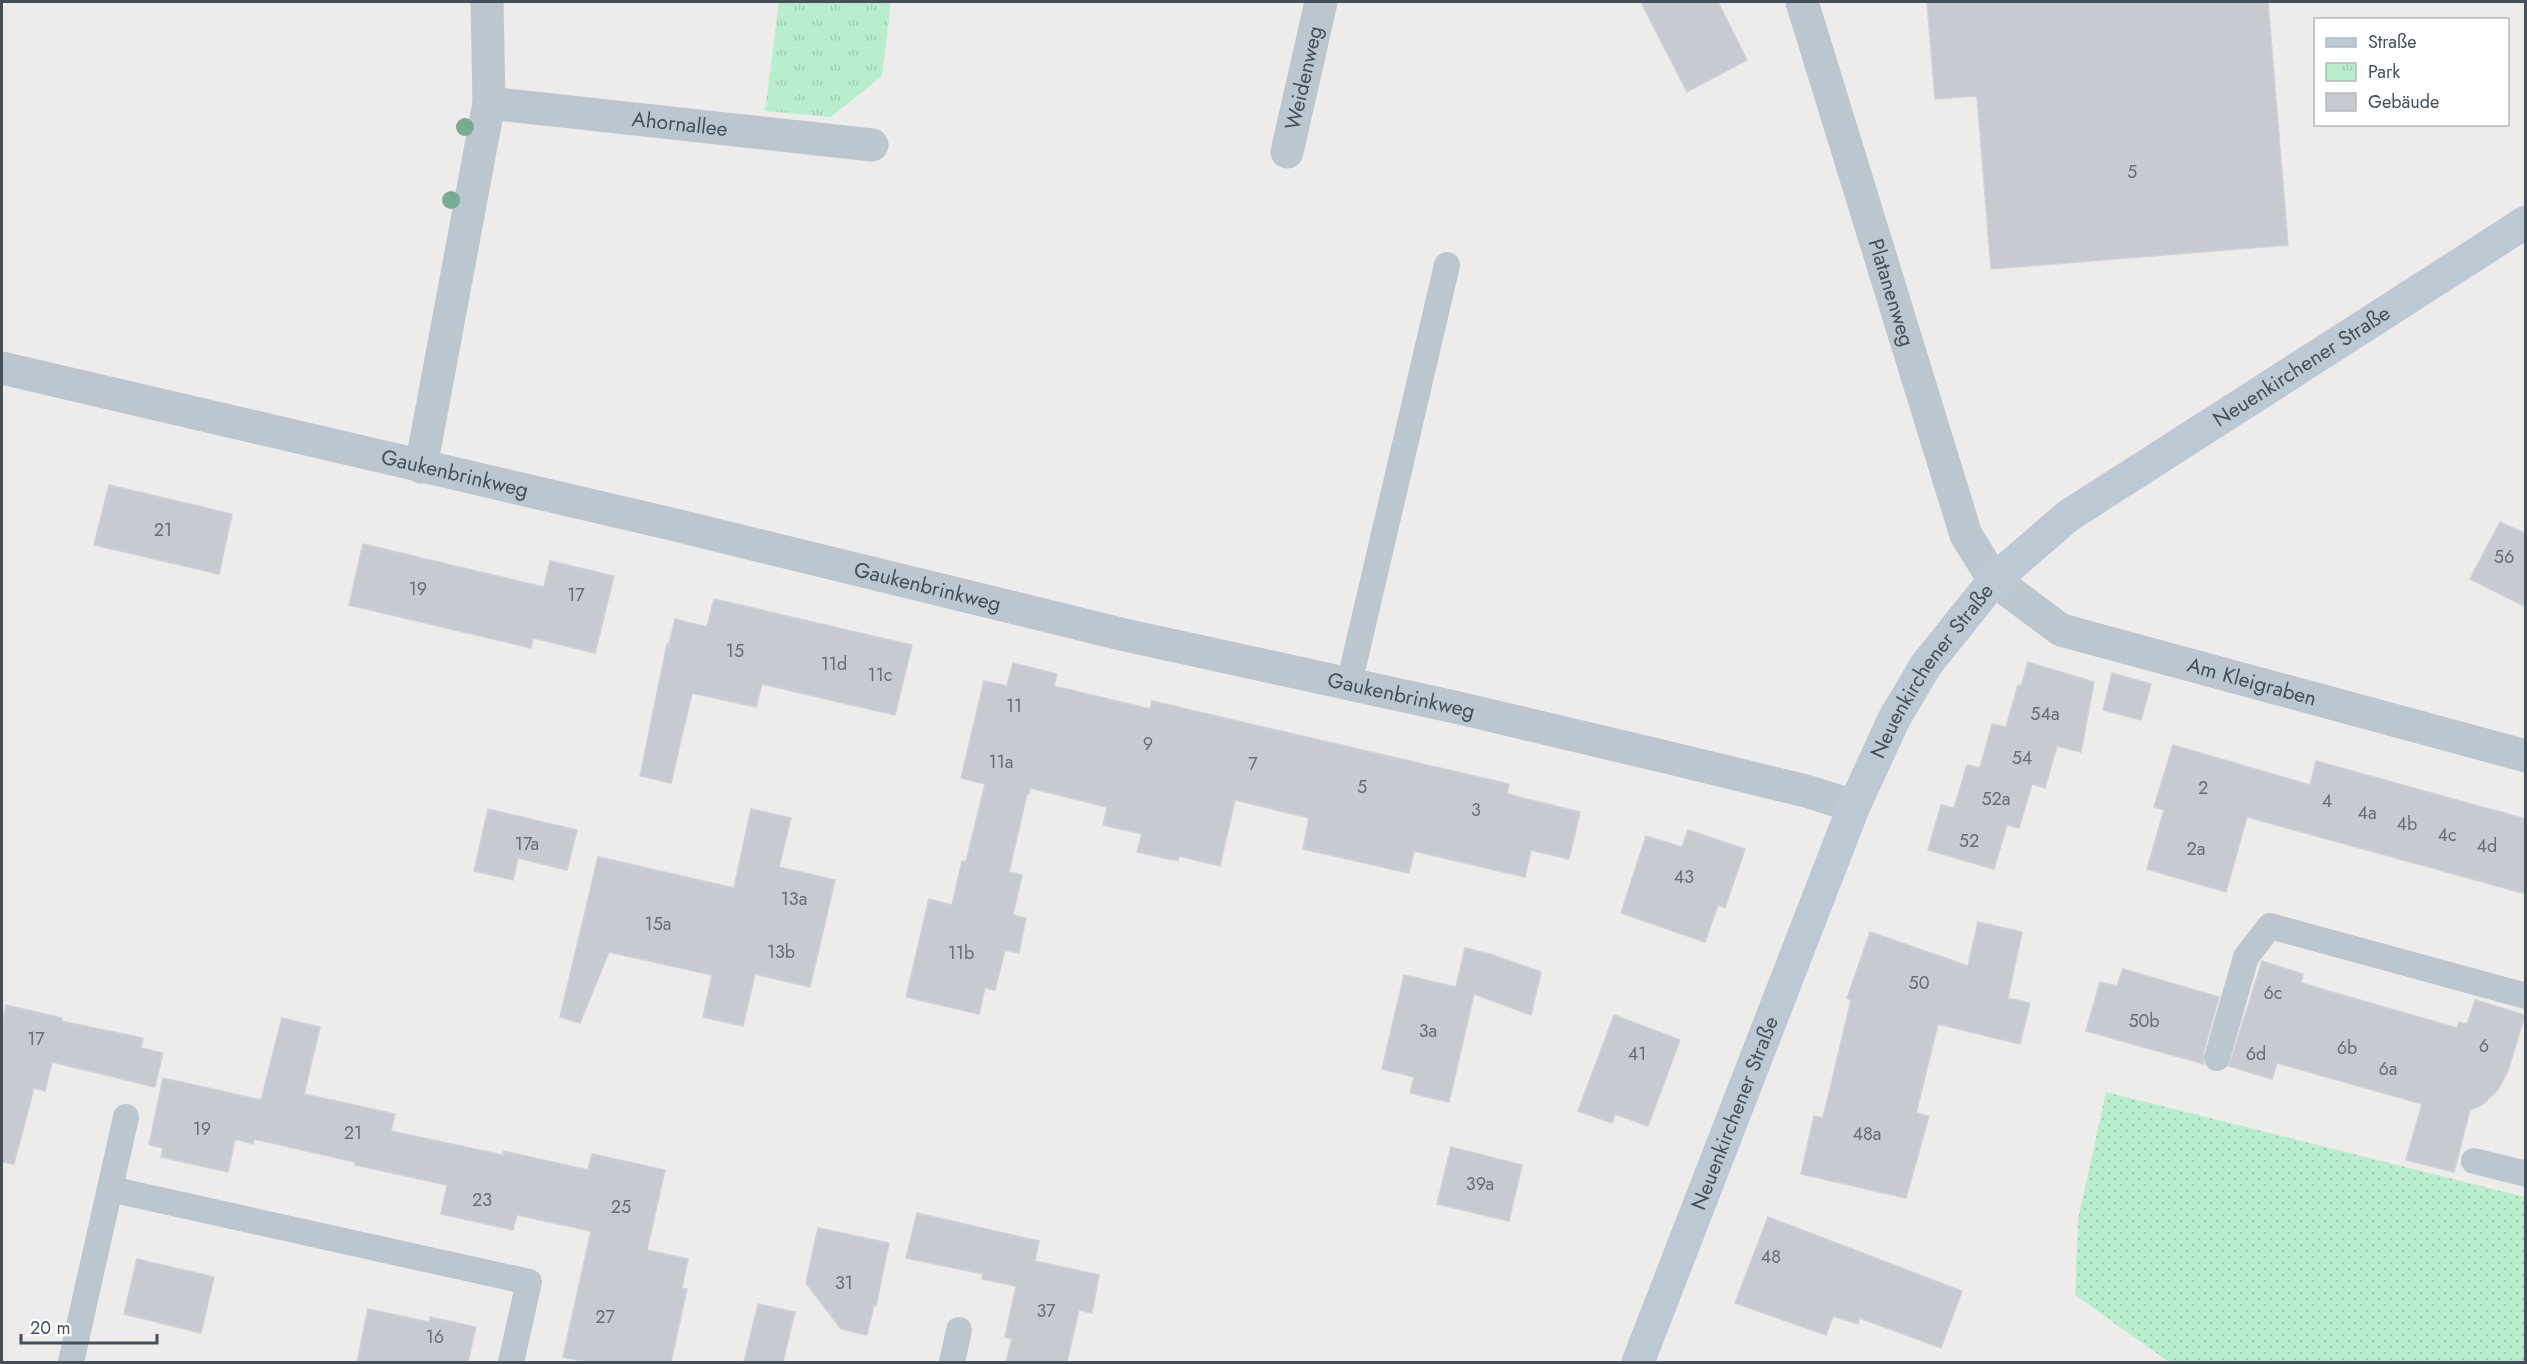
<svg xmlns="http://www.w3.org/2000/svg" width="2527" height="1364" font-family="Jost,sans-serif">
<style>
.grass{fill:url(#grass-dots)}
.park{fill:url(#park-tufts)}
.building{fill:#c8cad1;stroke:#cfd1d7;stroke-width:1.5}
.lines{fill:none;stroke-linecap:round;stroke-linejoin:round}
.lane{stroke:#bcc6ce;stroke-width:26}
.street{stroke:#bcc6ce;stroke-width:33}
.secondary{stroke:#bdc8d5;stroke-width:33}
.tree{fill:#77ac92}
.labels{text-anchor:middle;stroke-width:4.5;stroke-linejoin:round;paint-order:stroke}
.number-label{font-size:18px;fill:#656e77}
.street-label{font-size:21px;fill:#444f59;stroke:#fff}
</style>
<defs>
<pattern id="grass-dots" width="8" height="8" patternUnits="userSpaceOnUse" patternTransform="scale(1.5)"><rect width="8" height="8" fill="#b8eecd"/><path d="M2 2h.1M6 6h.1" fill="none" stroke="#9fceb2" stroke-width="1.8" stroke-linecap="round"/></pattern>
<pattern id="park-tufts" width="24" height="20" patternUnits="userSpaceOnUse" patternTransform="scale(1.5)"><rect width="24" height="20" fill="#b8eecd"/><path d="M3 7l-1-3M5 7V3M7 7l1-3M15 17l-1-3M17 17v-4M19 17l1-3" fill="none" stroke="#9fceb2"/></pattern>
</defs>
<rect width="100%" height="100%" fill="#eeebeb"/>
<polygon class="grass" points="2106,1092 2525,1197 2525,1362 2169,1362 2075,1295 2078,1220"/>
<polygon class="park" points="779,2 891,2 882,76 831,117 765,111"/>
<g class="building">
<polygon points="1641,2 1718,2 1747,60 1687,92"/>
<polygon points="1927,2 2268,2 2288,245 1991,269 1977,96 1935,99"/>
<polygon points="109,485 232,514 219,574 94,545"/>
<polygon points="2500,522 2526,534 2526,607 2470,579"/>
<polygon points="363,544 544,587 550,561 614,576 595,653 533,638 531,648 349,605"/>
<polygon points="714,599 912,645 895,715 762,684 756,707 692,693 671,783 640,776 667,644 669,644 675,619 707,627"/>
<polygon points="2028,662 2094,682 2081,752 2057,746 2045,788 2032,784 2019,828 2007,825 1994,869 1928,850 1941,805 1954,808 1967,765 1980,768 1992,724 2006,727 2018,685 2021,686"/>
<polygon points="1013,663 1057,674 1054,686 1150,709 1152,701 1509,784 1507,794 1580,812 1569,859 1531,850 1525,877 1414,851 1409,873 1303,849 1309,818 1235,800 1220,866 1179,856 1178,861 1137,852 1142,834 1103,825 1107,807 1030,788 1029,794 1027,794 1009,872 1022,875 1013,915 1026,918 1019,953 1005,950 995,990 985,988 979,1014 906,997 929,899 952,905 962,861 966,862 985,784 961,778 984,681 1007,686"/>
<polygon points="2112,673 2151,684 2141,720 2103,710"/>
<polygon points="2173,745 2310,785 2316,761 2526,819 2526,894 2247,817 2226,892 2147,869 2164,810 2154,807"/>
<polygon points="488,809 577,830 567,870 518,858 513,880 474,871"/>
<polygon points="751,809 791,818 779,867 835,880 810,987 755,974 743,1026 703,1017 712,975 609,952 580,1023 560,1017 598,857 734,888"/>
<polygon points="1688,830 1745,849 1725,908 1718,905 1705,942 1621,913 1646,836 1682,847"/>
<polygon points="1978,922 2022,932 2008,998 2030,1003 2020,1044 1938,1024 1916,1113 1929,1116 1906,1198 1801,1174 1814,1116 1823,1118 1851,1000 1847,998 1870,932 1968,966"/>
<polygon points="1465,948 1493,955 1541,972 1531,1015 1474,994 1449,1102 1410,1093 1414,1077 1382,1069 1404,975 1456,987"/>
<polygon points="2262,961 2303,974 2301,983 2457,1028 2459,1022 2467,1024 2475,1000 2525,1015 2508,1071 2498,1090 2482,1105 2470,1110 2454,1172 2406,1160 2422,1104 2277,1063 2272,1079 2229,1066"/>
<polygon points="2123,969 2219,997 2203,1054 2204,1064 2086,1031 2100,982 2117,986"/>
<polygon points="6,1005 62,1018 61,1021 143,1038 141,1048 163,1053 155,1087 52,1062 45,1091 34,1088 14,1164 2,1162 2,1025"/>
<polygon points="1614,1015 1680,1040 1648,1126 1615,1114 1612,1123 1578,1111"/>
<polygon points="282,1018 320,1027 304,1094 395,1114 391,1131 503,1155 504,1151 588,1170 592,1154 665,1170 647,1250 688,1259 682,1288 687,1289 671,1362 587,1362 563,1357 591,1231 517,1215 513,1230 441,1214 447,1185 355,1165 355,1162 254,1139 253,1144 235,1139 228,1172 161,1157 163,1148 149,1145 163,1078 261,1100"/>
<polygon points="1451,1147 1522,1165 1509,1221 1437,1204"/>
<polygon points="917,1213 1039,1241 1035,1261 1099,1275 1092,1313 1079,1310 1067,1362 1006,1362 1012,1339 1005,1337 1016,1286 982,1279 983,1274 906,1258"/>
<polygon points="1768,1217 1962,1291 1941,1348 1860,1318 1858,1324 1833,1316 1826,1335 1735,1303"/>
<polygon points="818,1228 889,1243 876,1306 874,1305 867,1335 841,1329 806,1283"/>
<polygon points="137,1259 214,1277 201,1333 124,1314"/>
<polygon points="758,1304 795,1312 783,1362 744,1362"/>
<polygon points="368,1309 429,1322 430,1317 476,1327 468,1362 357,1362"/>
</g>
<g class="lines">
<g class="lane">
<polyline points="1349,684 1447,265"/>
<polyline points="2217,1058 2246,957 2270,926 2526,996"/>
<polyline points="2474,1161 2526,1174"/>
<polyline points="110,1189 529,1282 511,1362"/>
<polyline points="71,1362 126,1117"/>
<polyline points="952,1362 959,1330"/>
</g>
<g class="street">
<path id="s1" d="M 1802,2 L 1966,535 L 1994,580 L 2061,630 L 2526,756"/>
<path id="s2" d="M 489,103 L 872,145"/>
<path id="s3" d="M 1287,152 L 1321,2"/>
<path id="s4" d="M 2,368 L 667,523 L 1125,635 L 1459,708 L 1666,757 L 1806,791 L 1854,806"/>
<polyline points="421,467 489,103 487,2"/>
</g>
<path class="secondary" id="s5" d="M 1638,1362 L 1854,806 L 1894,719 L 1926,665 L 1994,580 L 2068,516 L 2526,222"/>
</g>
<g class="tree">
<circle cx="465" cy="127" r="9"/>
<circle cx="451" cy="200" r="9"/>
</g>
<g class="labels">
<g class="number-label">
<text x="2132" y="178">5</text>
<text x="163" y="536">21</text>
<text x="2504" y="563">56</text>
<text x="418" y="595">19</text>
<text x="576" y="601">17</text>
<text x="735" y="657">15</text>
<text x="834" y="670">11d</text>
<text x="880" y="681">11c</text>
<text x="1014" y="712">11</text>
<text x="2045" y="720">54a</text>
<text x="1148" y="750">9</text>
<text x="2022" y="764">54</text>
<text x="1001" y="768">11a</text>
<text x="1253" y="770">7</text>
<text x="1362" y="793">5</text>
<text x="2203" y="794">2</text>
<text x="1996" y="805">52a</text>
<text x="2327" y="807">4</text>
<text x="1476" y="816">3</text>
<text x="2367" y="819">4a</text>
<text x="2407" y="830">4b</text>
<text x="2447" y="841">4c</text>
<text x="1969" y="847">52</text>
<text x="527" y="850">17a</text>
<text x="2487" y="852">4d</text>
<text x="2196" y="855">2a</text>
<text x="1684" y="883">43</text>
<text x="794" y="905">13a</text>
<text x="658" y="930">15a</text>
<text x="781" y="958">13b</text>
<text x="961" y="959">11b</text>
<text x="1919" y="989">50</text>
<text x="2273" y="999">6c</text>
<text x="2144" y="1027">50b</text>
<text x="1428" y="1037">3a</text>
<text x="36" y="1045">17</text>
<text x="2484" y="1052">6</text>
<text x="2347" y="1054">6b</text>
<text x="1637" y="1060">41</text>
<text x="2256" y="1060">6d</text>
<text x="2388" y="1075">6a</text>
<text x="202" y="1135">19</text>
<text x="353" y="1139">21</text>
<text x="1867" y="1140">48a</text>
<text x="1480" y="1190">39a</text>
<text x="482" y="1206">23</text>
<text x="621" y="1213">25</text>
<text x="1771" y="1263">48</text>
<text x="844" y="1289">31</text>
<text x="1046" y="1317">37</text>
<text x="605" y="1323">27</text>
<text x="435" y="1343">16</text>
</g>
<g class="street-label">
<text dy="7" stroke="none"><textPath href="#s3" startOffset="76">Weidenweg</textPath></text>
<text dy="7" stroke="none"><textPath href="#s2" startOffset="192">Ahornallee</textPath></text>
<text dy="7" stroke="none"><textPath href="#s1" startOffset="304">Platanenweg</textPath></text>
<text dy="7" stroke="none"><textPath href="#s5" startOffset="1239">Neuenkirchener Straße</textPath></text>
<text dy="7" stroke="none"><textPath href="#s4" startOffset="465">Gaukenbrinkweg</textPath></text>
<text dy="7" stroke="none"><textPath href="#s4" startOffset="951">Gaukenbrinkweg</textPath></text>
<text dy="7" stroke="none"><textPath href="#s5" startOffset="753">Neuenkirchener Straße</textPath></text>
<text dy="7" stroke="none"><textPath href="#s1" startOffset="892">Am Kleigraben</textPath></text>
<text dy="7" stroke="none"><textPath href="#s4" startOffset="1437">Gaukenbrinkweg</textPath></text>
<text dy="7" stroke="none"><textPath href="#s5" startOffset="267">Neuenkirchener Straße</textPath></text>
</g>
</g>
<rect width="2527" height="1364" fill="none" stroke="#444f59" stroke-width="6"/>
<rect x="2314" y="18" width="195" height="108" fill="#ffffff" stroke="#b4b9bd" stroke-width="1.5"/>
<rect x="2326" y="38" width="30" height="9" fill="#bdc8d5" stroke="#b4b9bd" stroke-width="1.5"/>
<text x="2368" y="48" font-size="18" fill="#444f59">Straße</text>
<rect x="2326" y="63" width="30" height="18" fill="url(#park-tufts)" stroke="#b4b9bd" stroke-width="1.5"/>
<text x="2368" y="78" font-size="18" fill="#444f59">Park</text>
<rect x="2326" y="93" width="30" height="18" fill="#c8cad1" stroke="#b4b9bd" stroke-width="1.5"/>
<text x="2368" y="108" font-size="18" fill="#444f59">Gebäude</text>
<path d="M21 1334v9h136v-9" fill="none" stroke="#444f59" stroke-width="3"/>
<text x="30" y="1334" font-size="18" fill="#444f59" stroke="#ffffff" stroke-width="4.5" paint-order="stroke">20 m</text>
</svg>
